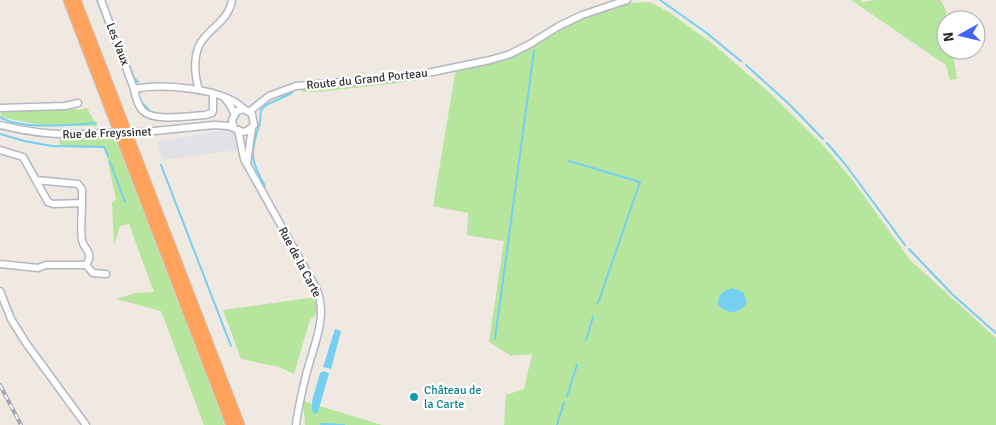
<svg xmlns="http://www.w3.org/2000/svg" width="996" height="425" font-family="Signika,sans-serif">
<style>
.industrial{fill:#e3e1e8}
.green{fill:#b6e59e}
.water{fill:#75cff0}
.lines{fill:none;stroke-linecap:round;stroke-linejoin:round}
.stream{stroke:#75cff0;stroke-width:2}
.minor-casing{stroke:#b4b7c1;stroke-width:9}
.highway-casing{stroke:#c9c9c9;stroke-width:11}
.minor{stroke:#fff;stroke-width:6}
.highway{stroke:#ffa35c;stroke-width:9}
.rail-casing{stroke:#a3a6b8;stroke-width:4}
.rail{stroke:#fff;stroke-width:2;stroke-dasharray:5.5;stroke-linecap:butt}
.minor-bridge-casing{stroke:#b4b7c1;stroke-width:9;stroke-linecap:butt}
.minor-bridge{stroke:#fff;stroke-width:6}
.culture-dot{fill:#0f9aa8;stroke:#fff;stroke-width:2}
.labels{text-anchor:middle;stroke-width:4.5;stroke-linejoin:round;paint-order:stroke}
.street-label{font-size:12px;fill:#2e2e2e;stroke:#fff}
.culture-label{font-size:12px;fill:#0d838f;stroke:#fff;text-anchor:start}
</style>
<rect width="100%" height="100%" fill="#efe9e1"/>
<polygon class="industrial" points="223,130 230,131 234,134 238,150 163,160 157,142"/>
<g class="green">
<path d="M 851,0 L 861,0 L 861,2 L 877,0 L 940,0 C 951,12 946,34 946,50 L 952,50 L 957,79 L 950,80 L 946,65 Z"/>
<polygon points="649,2 669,12 713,44 772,95 824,146 854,182 910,260 996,338 996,425 504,425 506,395 524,389 532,354 511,356 489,342 504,241 467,235 468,213 433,206 455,74 460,67 510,54 559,26 611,4"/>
<polygon points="414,80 398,83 318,92 302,92 302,88"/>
<polygon points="65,106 78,110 87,108 97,126 46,126 0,117 3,108"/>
<polygon points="59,138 115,138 225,425 204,425 161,311 116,299 135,293 154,292 129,224 120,226 114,245 112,202 116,199 105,147 60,146"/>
<polygon points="316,297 318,304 318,312 310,320 294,374 279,367 241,359 223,310"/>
<polygon points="303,401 382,425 305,425"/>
</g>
<g class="water">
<path d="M 732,288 L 743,292 L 747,303 C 739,314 727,315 718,305 C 718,294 722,292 732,288 Z"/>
<polygon points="335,329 341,331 331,369 323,367"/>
<polygon points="323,371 329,373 318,412 316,414 312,411 312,401 320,373"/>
</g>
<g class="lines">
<g class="stream">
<polyline points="97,0 115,47"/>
<polyline points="660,0 704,31 741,61"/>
<polyline points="128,62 134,78 138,82"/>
<polyline points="746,65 789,104 823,139"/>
<polyline points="141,102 151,112"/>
<polyline points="160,114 170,114"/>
<path d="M 0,117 C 20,130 72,125 96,123"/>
<polyline points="0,134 24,141 52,146 104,147 108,156"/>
<polyline points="827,143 845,164 905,245"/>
<polyline points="569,161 640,182 598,303"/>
<polyline points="110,162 125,202"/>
<polyline points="161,165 231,346"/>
<path d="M 265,186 C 250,160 250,153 259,126 C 261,121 260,115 261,110 L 266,105 L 292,93"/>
<polyline points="909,249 953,295 996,333"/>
<polyline points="495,339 534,51"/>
<polyline points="586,340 593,317"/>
<polyline points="567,396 577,365"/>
<polyline points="321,424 344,425"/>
<polyline points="557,425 564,402"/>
</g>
<defs>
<g id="minor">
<polyline points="101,0 134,89"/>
<path d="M 199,90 C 194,74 192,50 205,37 C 216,24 229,18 232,0"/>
<path d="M 213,93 L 213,111 L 212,113 L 205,115 C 190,116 154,122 143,111 C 137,105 136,97 134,89 C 161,83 224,88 244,109"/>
<polyline points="224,97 230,105 234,113"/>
<polyline points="0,108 65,106 78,103"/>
<polyline points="250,111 269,96 296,86 413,76 490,60 510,54 530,44 559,26 582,15 627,0"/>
<path d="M 0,125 C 37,134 64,136 102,133"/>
<path d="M 238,130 L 244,159 L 316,288 C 329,316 313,347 306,375 C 302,392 298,408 296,425"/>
<polyline points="144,132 214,125 229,126 243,132 247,131 254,125 252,114 244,109 237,111 232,120 234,128"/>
<polyline points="0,150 23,157 48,202 53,204 82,203 82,189 78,184 36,180"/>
<polyline points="247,163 252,128"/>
<path d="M 0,264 L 38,268 L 46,265 L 86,265 C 95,252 83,249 82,240 C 80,228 82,215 82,203"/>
<polyline points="86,265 93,273 106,274"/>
<polyline points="0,291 11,319 26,343 86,425"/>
</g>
<g id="highway">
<polyline points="68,0 231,425"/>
<polyline points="76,0 240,425"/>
</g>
</defs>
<use href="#minor" class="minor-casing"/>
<use href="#highway" class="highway-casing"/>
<use href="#minor" class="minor"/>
<use href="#highway" class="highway"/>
<defs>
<polyline id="rail" points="0,385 21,425"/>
</defs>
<use href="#rail" class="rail-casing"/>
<use href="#rail" class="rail"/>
<defs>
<polyline id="minor-bridge" points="102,133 144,132"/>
</defs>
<use href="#minor-bridge" class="minor-bridge-casing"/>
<use href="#minor-bridge" class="minor-bridge"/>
</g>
<circle class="culture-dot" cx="414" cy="397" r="5"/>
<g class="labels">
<g class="street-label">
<text transform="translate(118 44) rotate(69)" y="4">Les Vaux</text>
<text transform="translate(367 79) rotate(-6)" y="4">Route du Grand Porteau</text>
<text transform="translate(107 133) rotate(-2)" y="4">Rue de Freyssinet</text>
<text transform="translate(300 262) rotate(62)" y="4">Rue de la Carte</text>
</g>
<g class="culture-label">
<text x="424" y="394">Château de<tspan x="424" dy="14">la Carte</tspan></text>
</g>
</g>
<g transform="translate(961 35) rotate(262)"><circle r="24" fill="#ffffff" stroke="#ababab"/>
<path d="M0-4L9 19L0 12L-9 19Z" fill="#4264fb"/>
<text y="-8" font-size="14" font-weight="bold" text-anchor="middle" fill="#2e2e2e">N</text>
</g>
</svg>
